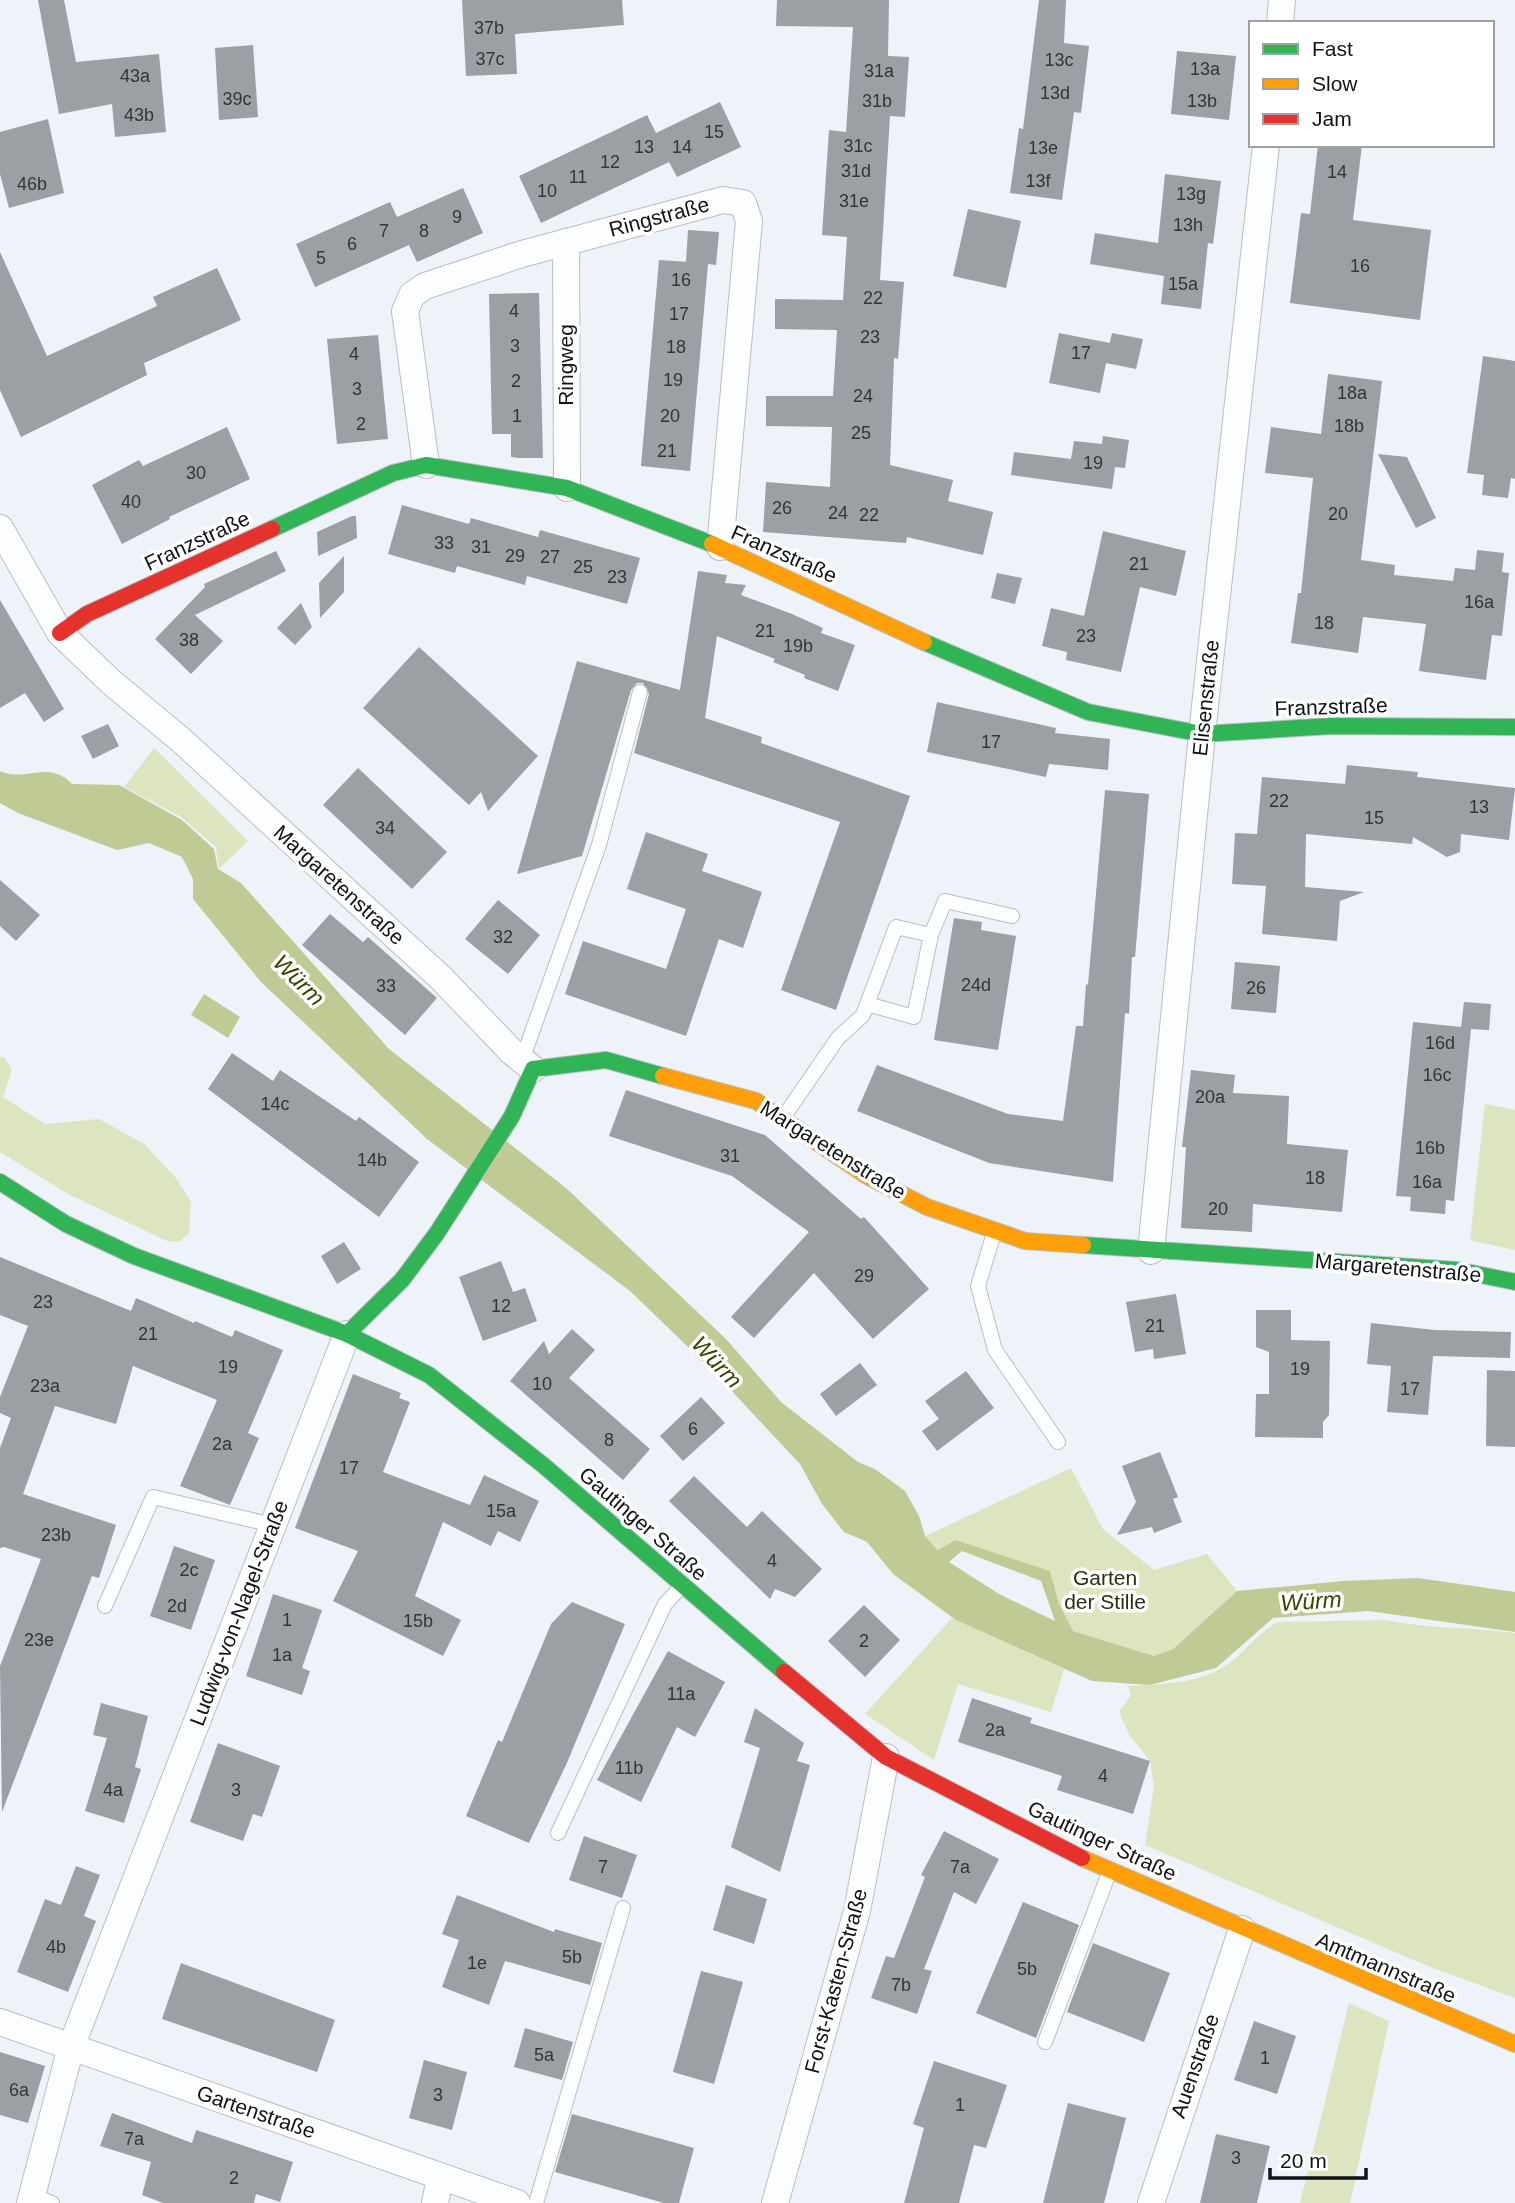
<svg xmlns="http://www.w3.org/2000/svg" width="1515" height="2203" font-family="Helvetica,sans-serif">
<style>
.green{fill:#dce5c0}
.water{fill:#c0ca94;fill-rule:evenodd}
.building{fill:#9c9fa4}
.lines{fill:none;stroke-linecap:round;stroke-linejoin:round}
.lane-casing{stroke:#babdc2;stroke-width:16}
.street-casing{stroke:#babdc2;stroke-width:28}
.fast-casing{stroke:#babdc2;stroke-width:18}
.slow-casing{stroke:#babdc2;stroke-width:18}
.jam-casing{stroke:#babdc2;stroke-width:18}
.lane{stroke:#fcfdfe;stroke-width:14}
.street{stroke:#fcfdfe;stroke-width:26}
.fast{stroke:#30b455;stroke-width:16}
.slow{stroke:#ff9f0a;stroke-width:16}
.jam{stroke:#e5322d;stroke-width:16}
.labels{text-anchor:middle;stroke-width:7;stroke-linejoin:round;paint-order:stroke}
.number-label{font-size:18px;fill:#33353a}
.street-label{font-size:21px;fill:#101216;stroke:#fff}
.park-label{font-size:21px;fill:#2a2f0c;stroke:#fff}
.water-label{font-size:23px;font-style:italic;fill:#3b4202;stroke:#fff}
</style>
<rect width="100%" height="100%" fill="#eef3fa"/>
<g class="green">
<polygon points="154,748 248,841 219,869 216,847 181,817 124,787"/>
<polygon points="0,1057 4,1057 12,1070 3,1097 45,1124 99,1119 144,1144 176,1178 191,1202 189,1233 179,1242 167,1241 68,1194 0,1152"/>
<polygon points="1485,1104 1515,1110 1515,1250 1470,1240"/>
<polygon points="1071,1468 1103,1529 1154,1570 1207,1554 1237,1591 1173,1649 1154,1656 1072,1631 1059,1604 1049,1571 956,1540 939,1550 925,1536"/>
<polygon points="952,1618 1064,1669 1051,1712 958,1684 934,1760 865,1714"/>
<path d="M 1386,1620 C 1429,1629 1472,1627 1515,1633 L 1515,1998 L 1430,1967 L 1145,1845 L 1154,1786 L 1150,1761 L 1130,1736 L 1119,1712 L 1131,1695 L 1128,1686 C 1167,1684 1207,1684 1237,1657 C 1251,1644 1261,1631 1278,1622 Z"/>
<polygon points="1349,2003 1389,2021 1350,2203 1300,2203"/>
</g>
<g class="water">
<path d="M 0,771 C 26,783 48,759 72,784 L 119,785 L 182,820 L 214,849 L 218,869 L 241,883 L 389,1049 L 566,1188 L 725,1338 L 781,1402 L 858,1462 L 875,1469 L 905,1491 L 919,1516 L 925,1536 L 938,1550 L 956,1540 L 1050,1571 L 1059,1604 L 1073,1631 L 1154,1656 L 1173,1649 L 1237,1591 L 1343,1581 L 1418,1578 L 1515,1592 L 1515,1632 L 1369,1611 L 1273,1618 L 1216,1668 L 1150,1685 L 1092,1681 L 956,1620 L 893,1574 L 867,1542 L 844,1532 L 822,1504 L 800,1464 L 713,1371 L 630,1291 L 427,1139 L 260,981 L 193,899 L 193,879 L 182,857 L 149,843 L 117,850 L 18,813 L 0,803 ZM 962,1551 L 1041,1581 L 1055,1621 L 999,1594 L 949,1562 Z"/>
<polygon points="204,994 240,1017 228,1038 191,1015"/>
</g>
<g class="building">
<polygon points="38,0 64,0 76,62 159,54 166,132 115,137 112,104 59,114"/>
<polygon points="462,0 622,0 624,25 515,34 517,74 466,76"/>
<polygon points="777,0 889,0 888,56 909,57 905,117 890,116 880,280 904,282 898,359 894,358 890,465 953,480 948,501 993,512 983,555 907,537 906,543 763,532 766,482 830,487 832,427 766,426 766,396 833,396 837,330 775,329 775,299 843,300 847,237 822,235 829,130 846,132 853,27 776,26"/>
<polygon points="1039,0 1066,0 1064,43 1089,46 1081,113 1074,112 1062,200 1010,193 1019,128 1023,129"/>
<polygon points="253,45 258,117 219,120 215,48"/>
<polygon points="1177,51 1236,56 1229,120 1171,114"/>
<polygon points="720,102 741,147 677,177 669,162 541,223 519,176 647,115 656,133"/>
<polygon points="48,119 64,193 9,208 0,174 0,132"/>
<polygon points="1318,145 1362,145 1353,220 1431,230 1420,320 1290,303 1301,213 1310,214"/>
<polygon points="1165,174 1221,181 1213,244 1208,243 1201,309 1161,304 1164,276 1090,264 1095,233 1158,243"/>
<polygon points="463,188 483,233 417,262 409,245 315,287 296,244 390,202 397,217"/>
<polygon points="968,209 1021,221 1006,288 953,276"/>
<polygon points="688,230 719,232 716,265 708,264 690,471 641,466 659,260 704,263 686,262"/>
<polygon points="0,252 47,356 157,306 153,297 217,268 241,320 144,363 147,375 21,437 0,390"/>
<polygon points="539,293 543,458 519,458 511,457 511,434 492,434 489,294"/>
<polygon points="1059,333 1110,343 1106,359 1112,333 1143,339 1136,369 1106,363 1100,393 1049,383"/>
<polygon points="378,335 388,439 337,444 327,339"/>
<polygon points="1483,356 1515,361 1515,479 1511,478 1508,498 1482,495 1484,475 1467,473"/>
<polygon points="1328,374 1382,381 1361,560 1395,565 1394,575 1453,581 1455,568 1475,570 1477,550 1504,553 1502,572 1509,573 1502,636 1492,635 1486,680 1419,671 1426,624 1363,617 1358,653 1291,643 1298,593 1301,593 1313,478 1265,473 1271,427 1321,434"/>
<polygon points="227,427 250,479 169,517 170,519 122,544 92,485 139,460 143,466"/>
<polygon points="1103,436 1129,440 1125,468 1115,467 1112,489 1011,475 1014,452 1071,459 1074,441 1102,444"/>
<polygon points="1378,454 1407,457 1436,518 1416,528"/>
<polygon points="402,505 469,524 471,518 538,537 540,530 640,558 627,604 527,576 525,585 457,566 455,573 388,554"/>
<polygon points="352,516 356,516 357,538 318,556 317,532"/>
<polygon points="1103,531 1186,551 1176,596 1140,587 1121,672 1066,660 1067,652 1042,646 1051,608 1084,616"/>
<polygon points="276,551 286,571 195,615 223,641 191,674 155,639 205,587 204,584"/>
<polygon points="344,556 344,592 320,618 319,583"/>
<polygon points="698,571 727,575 725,583 746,585 741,595 792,614 823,628 821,633 855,645 838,691 804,678 805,675 773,662 775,659 717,636 705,718 762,737 761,743 910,796 836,1010 781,990 840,822 634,753 649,694 643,683 637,683 631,690 582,856 517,874 577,661 680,690"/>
<polygon points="997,573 1022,578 1015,604 991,598"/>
<polygon points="0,600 64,709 44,722 25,693 0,708"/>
<polygon points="301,603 312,627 295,645 277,628"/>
<polygon points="419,647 538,756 488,811 481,792 469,805 363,708"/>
<polygon points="937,702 1056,728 1055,733 1110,739 1108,770 1049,764 1046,777 927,752"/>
<polygon points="108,724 119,746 93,759 81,736"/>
<polygon points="1347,765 1418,772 1417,777 1515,788 1509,840 1461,834 1460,852 1447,857 1413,837 1412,844 1306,834 1305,887 1364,892 1340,901 1337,941 1262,934 1266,886 1232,884 1235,833 1257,834 1262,777 1345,784"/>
<polygon points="358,768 447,852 412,889 323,805"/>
<polygon points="1105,790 1149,794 1135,957 1132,957 1129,1014 1125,1013 1113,1182 989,1163 857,1111 877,1065 1008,1114 1063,1121 1076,1026 1083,1026 1086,984 1088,985"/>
<polygon points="646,832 708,854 702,871 762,892 743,948 719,939 686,1036 565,994 583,941 666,969 686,909 627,889"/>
<polygon points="0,880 40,915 16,941 0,926"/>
<polygon points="498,900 540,935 508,974 465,939"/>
<polygon points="330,914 363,942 368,937 437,998 405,1035 302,945"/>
<polygon points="954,918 982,922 981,930 1016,936 998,1050 934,1040"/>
<polygon points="1235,962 1280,966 1276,1013 1231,1009"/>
<polygon points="1464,1002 1491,1004 1489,1030 1471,1029 1454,1201 1446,1200 1445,1214 1410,1211 1411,1197 1396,1196 1413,1022 1461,1027"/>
<polygon points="232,1053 273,1081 280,1070 356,1121 359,1117 419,1162 379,1217 208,1089"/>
<polygon points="1191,1070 1235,1075 1233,1093 1289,1096 1287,1144 1348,1150 1342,1212 1253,1204 1252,1232 1181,1228 1186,1147 1182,1147"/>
<polygon points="626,1090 765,1135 861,1219 864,1217 929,1289 873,1339 814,1273 754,1338 731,1317 809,1232 732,1176 609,1136"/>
<polygon points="344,1242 361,1269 337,1284 321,1256"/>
<polygon points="0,1257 131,1311 136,1298 194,1323 195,1321 232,1337 235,1330 283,1350 248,1433 259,1438 230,1505 180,1486 217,1400 133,1366 116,1424 55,1406 23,1494 116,1525 99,1578 92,1576 2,1812 0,1666 41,1559 4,1547 0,1548 0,1448 11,1418 0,1413 0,1397 28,1326 0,1315"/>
<polygon points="501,1261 513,1292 525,1288 537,1321 483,1341 459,1277"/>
<polygon points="1176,1294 1186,1354 1154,1359 1153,1349 1135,1352 1126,1302"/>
<polygon points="1256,1310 1291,1310 1291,1340 1330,1341 1329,1415 1323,1422 1323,1438 1255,1437 1256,1394 1269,1394 1269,1352 1256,1347"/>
<polygon points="1371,1323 1435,1330 1511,1332 1510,1358 1433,1356 1428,1415 1387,1412 1391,1366 1367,1364"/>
<polygon points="572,1329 595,1350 569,1378 650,1449 623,1480 510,1381 544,1341 549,1354"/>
<polygon points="860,1363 877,1385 836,1416 820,1394"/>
<polygon points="1487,1370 1515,1371 1515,1447 1486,1446"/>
<polygon points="966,1371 994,1408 937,1451 922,1431 939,1419 925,1401"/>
<polygon points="353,1374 401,1393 399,1398 410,1402 383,1472 470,1505 484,1475 539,1501 520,1542 498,1531 491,1546 443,1522 415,1596 461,1620 443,1656 333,1601 358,1551 295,1528"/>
<polygon points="701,1397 725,1423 683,1461 660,1436"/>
<polygon points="1160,1452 1178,1497 1173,1499 1182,1522 1154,1533 1152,1527 1117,1535 1136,1502 1122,1466"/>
<polygon points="694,1476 747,1527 762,1511 822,1569 795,1597 775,1589 770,1599 669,1501"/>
<polygon points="174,1546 215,1560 191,1630 150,1616"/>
<polygon points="273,1594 322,1610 302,1668 310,1671 302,1695 246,1676"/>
<polygon points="572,1602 625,1624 566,1765 529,1843 466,1816 498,1740 502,1742 551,1624"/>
<polygon points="864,1605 900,1640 865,1677 828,1641"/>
<polygon points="668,1651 725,1682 695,1737 677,1727 641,1802 597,1780"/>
<polygon points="972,1698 1032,1718 1030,1723 1150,1761 1133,1814 1057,1790 1062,1776 958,1742"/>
<polygon points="101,1703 148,1716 135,1767 141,1769 124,1823 85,1811 107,1738 93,1735"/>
<polygon points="755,1708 804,1743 797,1761 810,1765 780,1872 731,1847 760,1748 744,1742"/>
<polygon points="218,1743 280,1766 262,1817 253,1814 243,1841 190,1822"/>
<polygon points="944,1831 999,1859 976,1904 954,1892 924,1969 932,1971 917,2014 871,1998 886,1956 894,1958 925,1877 921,1875"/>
<polygon points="584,1836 637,1855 622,1898 569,1880"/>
<polygon points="76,1866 100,1875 84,1916 96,1921 68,1992 17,1972 45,1899 61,1905"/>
<polygon points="726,1885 767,1899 754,1944 713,1930"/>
<polygon points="457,1895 554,1932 555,1929 602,1943 590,1985 505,1961 489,2005 442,1987 459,1940 442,1934"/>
<polygon points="1023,1902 1079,1925 1036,2038 976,2013"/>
<polygon points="1093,1943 1170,1973 1144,2042 1067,2012"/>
<polygon points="181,1963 335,2020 317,2072 162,2019"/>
<polygon points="701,1971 743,1982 714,2084 673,2072"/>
<polygon points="1254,2021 1296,2036 1277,2094 1234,2080"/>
<polygon points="525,2028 573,2042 562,2080 514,2067"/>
<polygon points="0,2052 45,2066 28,2123 0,2115"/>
<polygon points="424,2060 467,2072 452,2130 409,2118"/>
<polygon points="934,2061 1007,2085 986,2148 974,2145 959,2203 904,2203 924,2128 913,2124"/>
<polygon points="1068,2103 1126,2118 1104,2203 1043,2203"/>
<polygon points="112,2113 192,2143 196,2130 293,2162 280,2202 256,2194 254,2203 163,2203 142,2195 151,2162 100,2146"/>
<polygon points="572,2114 694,2148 679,2203 664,2203 555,2172"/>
<polygon points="1216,2134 1270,2146 1257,2203 1200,2203"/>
</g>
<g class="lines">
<defs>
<g id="lane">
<polyline points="931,935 945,901 1012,916"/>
<polyline points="522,1060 599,845 640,692"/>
<polyline points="785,1115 838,1038 863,1015 896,927 931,935 914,1017 867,1004"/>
<polyline points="994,1233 978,1286 995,1350 1058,1442"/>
<polyline points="105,1606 153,1497 273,1525"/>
<polyline points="558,1833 665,1604 680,1588"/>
<polyline points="1045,2042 1109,1873"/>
<polyline points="32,2195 52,2203"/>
<polyline points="536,2203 623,1908"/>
</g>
<g id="street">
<polyline points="1280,23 1282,0"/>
<polyline points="566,242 567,488"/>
<polyline points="426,465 405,311 412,295 425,286 522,254 723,200 743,203 749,221 720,547"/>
<polyline points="0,528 60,633 111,682 181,740 440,977 512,1052 533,1069"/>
<polyline points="1151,1251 1202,734 1266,145"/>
<polyline points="0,2022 517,2203"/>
<polyline points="30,2203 71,2047 347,1334"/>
<polyline points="435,2203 440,2178"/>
<polyline points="775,2203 857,1911 886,1757"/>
<polyline points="1151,2203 1242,1929"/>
</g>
<g id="fast">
<polyline points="272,529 393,473 426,465 567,488 712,544"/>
<polyline points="924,642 1088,712 1202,734 1331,726 1515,727"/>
<polyline points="0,1182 66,1224 134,1256 347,1334 429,1375 543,1465 784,1672"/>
<polyline points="1083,1245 1457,1270 1515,1282"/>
<polyline points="347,1334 402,1280 437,1233 512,1116 533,1069 606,1060 663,1076"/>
</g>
<g id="slow">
<polyline points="712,544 924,642"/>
<polyline points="663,1076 756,1101 867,1176 927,1207 1025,1241 1083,1245"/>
<polyline points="1082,1858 1515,2044"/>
</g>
<g id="jam">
<polyline points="60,633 87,614 272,529"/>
<polyline points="784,1672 886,1757 1082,1858"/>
</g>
</defs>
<use href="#lane" class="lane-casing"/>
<use href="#street" class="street-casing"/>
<use href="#fast" class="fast-casing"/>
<use href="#slow" class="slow-casing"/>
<use href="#jam" class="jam-casing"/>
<use href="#lane" class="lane"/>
<use href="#street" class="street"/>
<use href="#fast" class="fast"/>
<use href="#slow" class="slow"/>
<use href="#jam" class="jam"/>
</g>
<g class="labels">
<g class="number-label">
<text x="489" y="34">37b</text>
<text x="490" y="65">37c</text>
<text x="1059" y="66">13c</text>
<text x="1205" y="75">13a</text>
<text x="879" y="77">31a</text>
<text x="135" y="82">43a</text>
<text x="1055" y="99">13d</text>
<text x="237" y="105">39c</text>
<text x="877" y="107">31b</text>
<text x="1202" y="107">13b</text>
<text x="139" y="121">43b</text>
<text x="714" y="138">15</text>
<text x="858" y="152">31c</text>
<text x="644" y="153">13</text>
<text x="682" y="153">14</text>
<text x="1043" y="154">13e</text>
<text x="610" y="168">12</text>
<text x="856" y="177">31d</text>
<text x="1337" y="178">14</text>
<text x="578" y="183">11</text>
<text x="1038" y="187">13f</text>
<text x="32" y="190">46b</text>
<text x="547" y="197">10</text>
<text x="1191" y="200">13g</text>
<text x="854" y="207">31e</text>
<text x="457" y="223">9</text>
<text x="1188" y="231">13h</text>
<text x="384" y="237">7</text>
<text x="424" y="237">8</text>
<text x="352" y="250">6</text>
<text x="321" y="264">5</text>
<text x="1360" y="272">16</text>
<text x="681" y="286">16</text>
<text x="1183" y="290">15a</text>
<text x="873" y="304">22</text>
<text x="514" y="317">4</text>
<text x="679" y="320">17</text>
<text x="870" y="343">23</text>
<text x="515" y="352">3</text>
<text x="676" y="353">18</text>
<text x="1081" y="359">17</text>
<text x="354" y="360">4</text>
<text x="673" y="386">19</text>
<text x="516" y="387">2</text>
<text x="357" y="395">3</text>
<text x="1352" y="399">18a</text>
<text x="863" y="402">24</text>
<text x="517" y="422">1</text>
<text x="670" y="422">20</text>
<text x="361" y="430">2</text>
<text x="1349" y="432">18b</text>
<text x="861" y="439">25</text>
<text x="667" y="457">21</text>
<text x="1093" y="469">19</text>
<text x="196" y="479">30</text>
<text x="131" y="508">40</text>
<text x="782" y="514">26</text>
<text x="838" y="519">24</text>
<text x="1338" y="520">20</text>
<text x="869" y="521">22</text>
<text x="444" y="549">33</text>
<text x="481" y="553">31</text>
<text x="515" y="562">29</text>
<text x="550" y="563">27</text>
<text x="1139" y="570">21</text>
<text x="583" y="573">25</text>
<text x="617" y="583">23</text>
<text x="1479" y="608">16a</text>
<text x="1324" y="629">18</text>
<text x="765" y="637">21</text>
<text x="1086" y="642">23</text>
<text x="189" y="646">38</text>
<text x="798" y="652">19b</text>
<text x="991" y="748">17</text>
<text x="1279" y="807">22</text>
<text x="1479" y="813">13</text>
<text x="1374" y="824">15</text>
<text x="385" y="834">34</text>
<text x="503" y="943">32</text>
<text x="976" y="991">24d</text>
<text x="386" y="992">33</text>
<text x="1256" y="994">26</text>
<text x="1440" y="1049">16d</text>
<text x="1437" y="1081">16c</text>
<text x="1210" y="1103">20a</text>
<text x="275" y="1110">14c</text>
<text x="1430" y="1154">16b</text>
<text x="730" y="1162">31</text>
<text x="372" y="1166">14b</text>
<text x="1315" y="1184">18</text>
<text x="1427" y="1188">16a</text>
<text x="1218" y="1215">20</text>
<text x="864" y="1282">29</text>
<text x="43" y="1308">23</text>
<text x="501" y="1312">12</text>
<text x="1155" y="1332">21</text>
<text x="148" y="1340">21</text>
<text x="228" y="1373">19</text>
<text x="1300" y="1375">19</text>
<text x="542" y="1390">10</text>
<text x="45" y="1392">23a</text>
<text x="1410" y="1395">17</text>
<text x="693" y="1435">6</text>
<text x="609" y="1446">8</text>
<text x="222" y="1450">2a</text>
<text x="349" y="1474">17</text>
<text x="501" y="1517">15a</text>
<text x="56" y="1541">23b</text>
<text x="772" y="1567">4</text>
<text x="189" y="1576">2c</text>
<text x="177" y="1612">2d</text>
<text x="287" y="1626">1</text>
<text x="418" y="1627">15b</text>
<text x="39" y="1646">23e</text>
<text x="864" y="1647">2</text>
<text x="282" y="1661">1a</text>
<text x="681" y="1700">11a</text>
<text x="995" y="1736">2a</text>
<text x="629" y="1774">11b</text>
<text x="1103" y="1782">4</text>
<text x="113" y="1796">4a</text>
<text x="236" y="1796">3</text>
<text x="603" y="1873">7</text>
<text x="960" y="1873">7a</text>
<text x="56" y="1953">4b</text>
<text x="572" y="1963">5b</text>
<text x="477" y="1969">1e</text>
<text x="1027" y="1975">5b</text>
<text x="901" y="1991">7b</text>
<text x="544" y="2061">5a</text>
<text x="1265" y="2064">1</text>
<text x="19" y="2096">6a</text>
<text x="438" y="2101">3</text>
<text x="960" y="2111">1</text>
<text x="134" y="2145">7a</text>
<text x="1236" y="2164">3</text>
<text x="234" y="2184">2</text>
</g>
<g class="street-label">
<text transform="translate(659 217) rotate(-15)" y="7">Ringstraße</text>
<text transform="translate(566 365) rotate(-90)" y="7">Ringweg</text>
<text transform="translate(197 541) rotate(-25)" y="7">Franzstraße</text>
<text transform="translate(784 554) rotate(24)" y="7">Franzstraße</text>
<text transform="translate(1206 698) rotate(-84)" y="7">Elisenstraße</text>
<text transform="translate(1331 707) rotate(-2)" y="7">Franzstraße</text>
<text transform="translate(339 885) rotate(42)" y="7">Margaretenstraße</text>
<text transform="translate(833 1150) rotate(32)" y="7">Margaretenstraße</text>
<text transform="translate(1398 1268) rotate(5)" y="7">Margaretenstraße</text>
<text transform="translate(643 1524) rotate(41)" y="7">Gautinger Straße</text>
<text transform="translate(239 1613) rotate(-69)" y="7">Ludwig-von-Nagel-Straße</text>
<text transform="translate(1102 1841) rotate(25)" y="7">Gautinger Straße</text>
<text transform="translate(1386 1968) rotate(23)" y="7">Amtmannstraße</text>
<text transform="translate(836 1981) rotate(-75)" y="7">Forst-Kasten-Straße</text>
<text transform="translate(1195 2066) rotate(-71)" y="7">Auenstraße</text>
<text transform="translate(256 2112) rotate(19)" y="7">Gartenstraße</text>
</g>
<g class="park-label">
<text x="1105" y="1585">Garten<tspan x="1105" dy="24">der Stille</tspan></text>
</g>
<g class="water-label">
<text transform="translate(299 980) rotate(45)" y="8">Würm</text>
<text transform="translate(717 1362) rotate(47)" y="8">Würm</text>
<text transform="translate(1311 1601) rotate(-4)" y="8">Würm</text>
</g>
</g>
<rect x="1249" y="21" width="245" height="126" fill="#ffffff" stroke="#9fa0a2" stroke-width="2"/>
<rect x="1263" y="44" width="35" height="10" fill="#30b455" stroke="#9fa0a2" stroke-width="2"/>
<text x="1312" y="56" font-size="21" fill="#101216">Fast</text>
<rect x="1263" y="79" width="35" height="10" fill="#ff9f0a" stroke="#9fa0a2" stroke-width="2"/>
<text x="1312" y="91" font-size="21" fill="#101216">Slow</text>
<rect x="1263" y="114" width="35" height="10" fill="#e5322d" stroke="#9fa0a2" stroke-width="2"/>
<text x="1312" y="126" font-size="21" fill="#101216">Jam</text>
<path d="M1270 2168v10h96v-10" fill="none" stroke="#101216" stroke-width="3.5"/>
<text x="1280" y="2168" font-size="21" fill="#101216" stroke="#ffffff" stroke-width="5" paint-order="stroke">20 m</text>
</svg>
